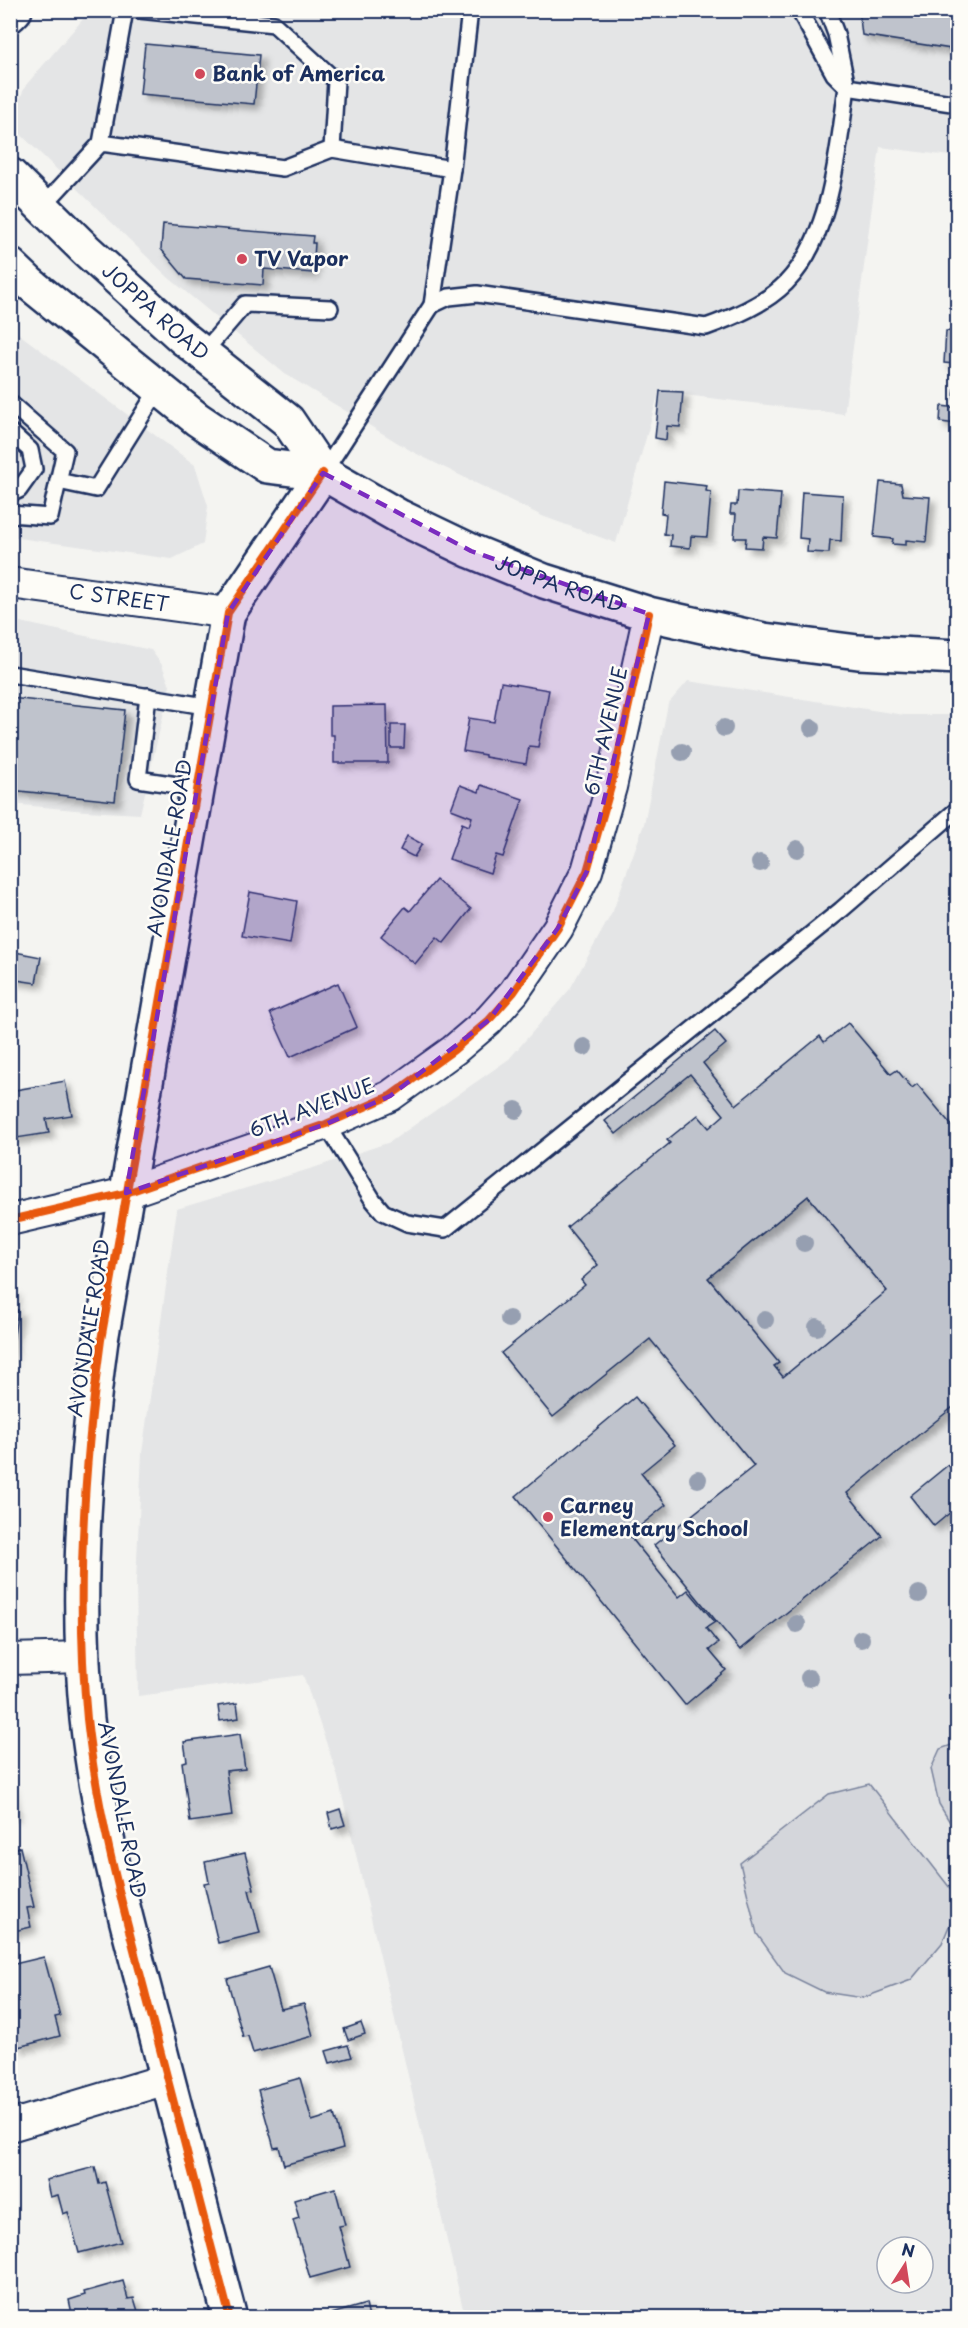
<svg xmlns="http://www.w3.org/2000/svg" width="968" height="2328" font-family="'Playpen Sans',sans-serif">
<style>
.built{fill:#e4e5e6;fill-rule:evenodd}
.green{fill:#d4d6db;stroke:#78829c;stroke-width:1.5}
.building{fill:#bfc3cc;stroke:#1b2f5e;stroke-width:1.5;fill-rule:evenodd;filter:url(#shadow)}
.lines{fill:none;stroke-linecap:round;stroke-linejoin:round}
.lane-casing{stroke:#1b2f5e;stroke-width:20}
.street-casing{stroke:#1b2f5e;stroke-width:34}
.secondary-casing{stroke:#1b2f5e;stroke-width:38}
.primary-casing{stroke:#1b2f5e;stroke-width:38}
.lane{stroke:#fdfcf7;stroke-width:15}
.street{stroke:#fdfcf7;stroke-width:30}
.secondary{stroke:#fdfcf7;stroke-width:33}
.primary{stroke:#fdfcf7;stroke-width:33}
.cycleway-casing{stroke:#fdfcf7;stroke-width:11}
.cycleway{stroke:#e8590c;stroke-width:8}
.tree{fill:#969fb1}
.marked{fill:#7b2cbf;fill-opacity:0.2;stroke:#7b2cbf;stroke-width:4.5;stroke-dasharray:12 8;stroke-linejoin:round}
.poi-dot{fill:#d1495b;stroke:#fdfcf7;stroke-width:2}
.labels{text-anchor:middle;stroke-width:5;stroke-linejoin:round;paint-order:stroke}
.poi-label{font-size:20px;font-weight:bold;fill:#1b2f5e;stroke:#fdfcf7;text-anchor:start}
.street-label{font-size:20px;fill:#1b2f5e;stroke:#fdfcf7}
</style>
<defs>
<filter id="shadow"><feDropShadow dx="5.5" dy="5.5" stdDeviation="3" flood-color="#0004"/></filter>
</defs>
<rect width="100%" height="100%" fill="#f4f4f1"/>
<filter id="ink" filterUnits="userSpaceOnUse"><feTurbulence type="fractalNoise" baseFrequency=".0167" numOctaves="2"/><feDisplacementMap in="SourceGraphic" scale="12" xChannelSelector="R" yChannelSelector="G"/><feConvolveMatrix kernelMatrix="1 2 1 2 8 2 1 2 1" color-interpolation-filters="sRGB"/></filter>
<g filter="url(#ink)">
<g class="built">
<polygon points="90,11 957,11 957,157 880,147 844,414 659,392 616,543 542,516 413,452 285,374 169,278 11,125 11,118 26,85"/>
<polygon points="11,328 195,465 208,506 203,544 172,559 11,537"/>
<polygon points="11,620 151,650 162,665 170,686 140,814 85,811 11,804"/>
<path d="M 688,681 L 904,715 L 957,715 L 957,2317 L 465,2317 L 337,1774 L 303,1675 L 138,1696 L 136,1581 L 142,1453 L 177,1209 L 313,1168 L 390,1142 L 509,1059 L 570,989 L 613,911 L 644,824 L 668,704 ZM 887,2247 L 923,2247 L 923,2283 L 887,2283 Z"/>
</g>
<g class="green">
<polygon points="808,1196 887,1291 783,1377 774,1366 778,1362 708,1278"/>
<polygon points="957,1743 958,1743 957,1834 939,1804 931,1769 940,1749"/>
<polygon points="869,1784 957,1897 957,1907 942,1943 911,1980 863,1998 824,1992 785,1973 757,1934 740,1863 829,1794"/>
</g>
<g class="building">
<polygon points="859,10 958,10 958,50 862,35"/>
<polygon points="145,44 259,55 254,104 140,94"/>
<polygon points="163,224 313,236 312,243 315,243 313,273 264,269 263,285 186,279 161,249"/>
<polygon points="946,331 958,332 958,368 955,368 955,364 944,363"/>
<polygon points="955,383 958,383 958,400 954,399"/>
<polygon points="660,391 683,392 680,427 667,426 666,440 655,438"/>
<polygon points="941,406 958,408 958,424 940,422"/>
<polygon points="664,481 707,486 706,491 711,492 707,537 691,536 690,548 670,546 671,535 664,534 666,514 661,513"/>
<polygon points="880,482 901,484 903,495 930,497 926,542 906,540 906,545 892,544 893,539 874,537"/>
<polygon points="738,491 781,494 777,538 763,537 762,548 745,547 746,538 734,538 736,514 730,514 731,505 737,505"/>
<polygon points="802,492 843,495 841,541 830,540 829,553 807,552 808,539 799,538"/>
<polygon points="501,682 549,690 538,747 529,746 526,764 485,757 485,755 463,751 469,718 494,722"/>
<polygon points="10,698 125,710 115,801 10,790"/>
<polygon points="387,705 388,763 334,763 334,735 330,735 330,706"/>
<polygon points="391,725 405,725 404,748 391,748"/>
<polygon points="460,785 479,792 481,785 523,799 503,857 496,855 490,873 449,859 462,823 469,826 472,817 451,809"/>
<polygon points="407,836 422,844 414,857 400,850"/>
<polygon points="436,880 471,909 444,943 437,937 415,964 381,936 405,907 410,911"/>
<polygon points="250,892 297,901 290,944 242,936"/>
<polygon points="10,951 41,957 36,983 10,979"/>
<polygon points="338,983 357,1027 290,1057 270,1013"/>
<path d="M 848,1023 L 891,1074 L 897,1070 L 912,1088 L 917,1084 L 958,1133 L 958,1403 L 847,1493 L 882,1536 L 740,1650 L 654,1545 L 754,1466 L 650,1339 L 553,1417 L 501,1353 L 585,1285 L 581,1280 L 598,1265 L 567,1227 L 670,1143 L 667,1140 L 698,1115 L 709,1128 L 724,1115 L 690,1074 L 616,1134 L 605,1121 L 715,1031 L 726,1044 L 703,1063 L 736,1105 L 820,1036 L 824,1042 ZM 808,1196 L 887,1291 L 783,1377 L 774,1366 L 779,1363 L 708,1278 Z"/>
<polygon points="65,1081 72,1115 46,1119 49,1133 10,1139 10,1091"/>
<polygon points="10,1291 14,1291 12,1310 18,1310 10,1361"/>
<polygon points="635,1397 675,1445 641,1473 666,1505 629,1535 679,1597 688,1590 715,1622 706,1628 718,1643 709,1650 726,1670 685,1705 516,1496"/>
<polygon points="948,1465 958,1476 958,1506 934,1526 910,1496"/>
<polygon points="237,1703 239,1718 220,1721 218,1706"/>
<polygon points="240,1734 245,1769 226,1771 232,1816 190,1822 182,1762 187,1761 184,1742"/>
<polygon points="10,1783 15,1814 10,1815"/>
<polygon points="340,1809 345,1825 332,1829 328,1813"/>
<polygon points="20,1847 34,1907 27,1908 31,1927 10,1932 10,1850"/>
<polygon points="245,1853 254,1889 249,1890 260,1933 218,1943 204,1883 209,1882 205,1862"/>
<polygon points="44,1957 60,2016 55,2017 60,2036 18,2047 10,2016 10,1965"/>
<polygon points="269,1967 281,2009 304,2004 313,2036 253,2053 248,2036 243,2037 227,1979"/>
<polygon points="361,2023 365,2034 348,2040 344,2029"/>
<polygon points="348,2045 352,2057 330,2063 326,2051"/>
<polygon points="300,2078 312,2121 334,2114 343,2148 284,2165 279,2147 274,2148 258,2090"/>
<polygon points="95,2167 99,2184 105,2182 121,2242 79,2253 68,2212 63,2214 58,2195 50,2197 46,2180"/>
<polygon points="335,2188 345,2225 339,2226 350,2267 310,2278 293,2220 299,2218 294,2200"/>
<polygon points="123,2281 128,2299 134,2298 140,2318 73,2318 69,2300 85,2295 84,2292"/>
<polygon points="366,2304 369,2318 324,2318 324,2316"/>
</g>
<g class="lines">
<defs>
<g id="lane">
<polyline points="139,10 274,24 336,81 332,149"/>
<polyline points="827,10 836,34 847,87 958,104"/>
<polyline points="101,143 125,10"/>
<polyline points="42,207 101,143 283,168 332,149 452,169"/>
<path d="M 432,305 L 449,297 L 477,294 L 706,327 C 734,317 765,304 786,283 C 832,236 838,149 847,87 L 834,74 L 799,10"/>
<polyline points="203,353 245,304 330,308"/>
<polyline points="10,403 65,451 50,517 10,514"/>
<polyline points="10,432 30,450 34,469 19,490 10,494"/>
<polyline points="323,473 432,305 452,169 470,10"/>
<polyline points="58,481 96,489 159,388"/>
<polyline points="10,674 211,707"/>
<polyline points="148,696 138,779 197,788"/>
<polyline points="326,1124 373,1200 383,1212 407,1223 445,1229 841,910 958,809"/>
</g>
<g id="street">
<path id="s1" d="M 10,583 L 228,613"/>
<polyline points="10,1220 126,1193 326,1124 390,1096 454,1050 489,1020 514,992 558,928 587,871 611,787 649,614"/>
<polyline points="10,1659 83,1657"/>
<polyline points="10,2126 167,2079"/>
</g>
<g id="secondary">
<polyline points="10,15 15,10"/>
<path d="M 230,2318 C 201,2208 172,2098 144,1988 C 121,1900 97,1811 87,1719 C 75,1593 84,1465 101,1340 L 228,613 L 323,473"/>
</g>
<g id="primary">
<path id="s2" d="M 10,175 L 86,250 L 182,337 L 288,421 L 323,473"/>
<path id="s3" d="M 10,265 L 29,283 L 197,419 L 267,466 L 323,473 L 400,517 L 471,551 L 544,581 L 649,614 L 764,640 L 858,652 L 958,657"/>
</g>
</defs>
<use href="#lane" class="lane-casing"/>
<use href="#street" class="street-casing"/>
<use href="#secondary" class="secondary-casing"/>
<use href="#primary" class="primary-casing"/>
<use href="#lane" class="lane"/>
<use href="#street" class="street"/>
<use href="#secondary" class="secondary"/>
<use href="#primary" class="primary"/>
<defs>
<g id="cycleway">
<polyline points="10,1220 126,1193 326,1124 390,1096 454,1050 489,1020 514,992 558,928 587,871 611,787 649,614"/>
<path d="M 230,2318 C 201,2208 172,2098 144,1988 C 121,1900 97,1811 87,1719 C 75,1593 84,1465 101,1340 L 228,613 L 323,473"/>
</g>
</defs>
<use href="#cycleway" class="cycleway-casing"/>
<use href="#cycleway" class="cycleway"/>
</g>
<g class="tree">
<circle cx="724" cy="728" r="9"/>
<circle cx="812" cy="728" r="9"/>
<circle cx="682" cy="752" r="9"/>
<circle cx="797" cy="849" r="9"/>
<circle cx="760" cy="863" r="9"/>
<circle cx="584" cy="1047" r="9"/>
<circle cx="516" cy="1110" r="9"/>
<circle cx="804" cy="1243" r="9"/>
<circle cx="509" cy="1319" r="9"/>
<circle cx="765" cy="1320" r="9"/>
<circle cx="817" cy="1327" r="9"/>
<circle cx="698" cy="1479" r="9"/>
<circle cx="919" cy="1594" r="9"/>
<circle cx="797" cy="1624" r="9"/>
<circle cx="861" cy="1639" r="9"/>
<circle cx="809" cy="1678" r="9"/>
</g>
</g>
<path class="marked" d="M 323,473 L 471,551 L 649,614 L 587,871 L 558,928 L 489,1020 L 390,1096 L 326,1124 L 126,1193 L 228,613 Z"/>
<g class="poi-dot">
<circle cx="200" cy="74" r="6"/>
<circle cx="242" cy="259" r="6"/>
<circle cx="548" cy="1517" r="6"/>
</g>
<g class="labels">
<g class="poi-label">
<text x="212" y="81">Bank of America</text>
<text x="254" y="266">TV Vapor</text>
<text x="560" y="1513">Carney<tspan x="560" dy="23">Elementary School</tspan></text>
</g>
<g class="street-label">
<text dy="7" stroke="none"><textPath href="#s2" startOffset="200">JOPPA ROAD</textPath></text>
<text dy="7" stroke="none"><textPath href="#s3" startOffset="645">JOPPA ROAD</textPath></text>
<text dy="7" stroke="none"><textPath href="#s1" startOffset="110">C STREET</textPath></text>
<text transform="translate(606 731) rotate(-77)" y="7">6TH AVENUE</text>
<text transform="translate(170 848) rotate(-80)" y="7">AVONDALE ROAD</text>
<text transform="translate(312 1108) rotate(-21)" y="7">6TH AVENUE</text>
<text transform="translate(89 1328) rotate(-81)" y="7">AVONDALE ROAD</text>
<text transform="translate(122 1810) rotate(79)" y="7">AVONDALE ROAD</text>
</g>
</g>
<rect width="968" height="2328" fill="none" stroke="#fdfcf7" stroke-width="36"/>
<rect x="18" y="18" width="932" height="2292" fill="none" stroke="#1b2f5e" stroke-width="2" filter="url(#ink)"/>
<g transform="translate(905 2265) rotate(12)"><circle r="28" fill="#fdfcf7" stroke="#a3aaba" stroke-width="1.5"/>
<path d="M0-4.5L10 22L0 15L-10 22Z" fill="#d1495b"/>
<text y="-9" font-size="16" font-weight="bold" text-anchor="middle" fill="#1b2f5e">N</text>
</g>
</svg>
